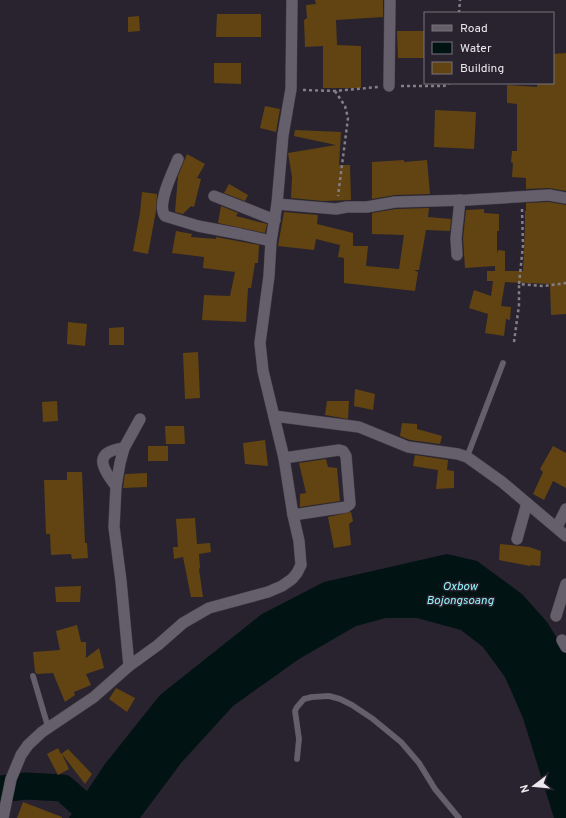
<svg xmlns="http://www.w3.org/2000/svg" width="566" height="818" font-family="Overpass,sans-serif">
<style>
.water{fill:#021314}
.lines{fill:none;stroke-linecap:round;stroke-linejoin:round}
.river{stroke:#021314;stroke-width:27}
.building{fill:#624413}
.lane-casing{stroke:#45414a;stroke-width:6}
.street-casing{stroke:#45414a;stroke-width:12}
.path{stroke:#837f88;stroke-width:2.5;stroke-dasharray:3 3;stroke-linecap:butt}
.lane{stroke:#655f6b;stroke-width:5.5}
.street{stroke:#655f6b;stroke-width:11}
.labels{text-anchor:middle;stroke-width:3;stroke-linejoin:round;paint-order:stroke}
.water-label{font-size:12px;font-style:italic;fill:#93f6fb;stroke:#28232e}
</style>
<rect width="100%" height="100%" fill="#28232e"/>
<polygon class="water" points="447,554 477,561 522,594 547,622 566,653 566,818 554,818 523,718 505,677 483,647 461,630 417,618 386,618 356,626 299,659 233,706 181,763 140,818 69,818 105,764 160,695 262,614 324,582"/>
<g class="lines">
<polyline class="river" points="0,789 26,786 63,788 97,818"/>
</g>
<g class="building">
<polygon points="315,0 383,0 383,17 336,20 337,45 361,46 361,88 323,88 323,46 305,47 304,20 307,18 306,5 316,4"/>
<polygon points="217,14 261,14 261,37 216,37"/>
<polygon points="139,16 140,31 128,32 128,17"/>
<polygon points="397,31 425,31 425,58 398,58"/>
<polygon points="566,53 566,191 549,188 526,189 526,178 512,177 513,163 511,162 512,151 517,151 517,104 507,103 507,85 537,87 537,83 553,83 553,54"/>
<polygon points="214,63 241,63 241,84 214,83"/>
<polygon points="265,106 280,109 276,132 260,128"/>
<polygon points="435,110 476,112 474,149 434,147"/>
<polygon points="295,130 341,132 339,165 350,165 351,200 323,201 291,198 292,177 288,153 336,145 294,136"/>
<polygon points="187,154 205,164 197,178 201,179 194,207 191,206 183,214 175,212 178,176"/>
<polygon points="404,160 404,162 427,160 430,194 395,195 372,199 372,162"/>
<polygon points="229,184 248,195 245,201 224,193"/>
<polygon points="142,192 157,194 156,211 148,254 133,251 140,213"/>
<polygon points="549,202 566,205 566,314 551,315 550,284 505,282 501,306 511,307 510,320 506,319 504,336 485,333 488,314 469,308 474,290 491,296 493,281 487,281 487,271 495,271 495,266 465,268 463,238 466,210 484,209 484,213 499,214 499,231 497,231 497,254 498,250 505,251 505,271 523,271 525,226 525,211 526,211 526,203"/>
<polygon points="221,206 238,213 236,216 267,224 265,233 218,223"/>
<polygon points="429,208 428,217 451,219 450,231 426,230 419,270 414,270 418,272 415,291 344,283 344,258 338,257 340,245 316,239 314,250 278,246 284,212 318,215 317,224 353,233 353,246 368,246 366,266 399,269 404,235 372,234 372,213 396,209"/>
<polygon points="176,231 192,234 191,237 216,239 216,237 259,245 258,263 255,263 251,288 248,288 246,322 202,320 204,295 230,296 235,272 203,268 204,257 172,253"/>
<polygon points="68,322 87,324 85,346 67,344"/>
<polygon points="124,327 124,345 109,345 109,328"/>
<polygon points="198,352 200,398 185,399 183,353"/>
<polygon points="355,389 375,394 373,410 354,406"/>
<polygon points="57,401 58,421 43,422 42,402"/>
<polygon points="327,401 349,401 348,419 325,415"/>
<polygon points="402,423 417,424 417,429 442,436 440,444 410,440 400,436"/>
<polygon points="165,426 184,426 185,444 166,444"/>
<polygon points="265,440 268,466 245,464 243,443"/>
<rect x="148" y="446" width="20" height="15"/>
<polygon points="553,446 566,453 566,488 553,481 544,500 533,494 543,472 540,469"/>
<polygon points="415,455 448,460 447,470 454,471 454,488 436,489 438,470 413,466"/>
<polygon points="326,459 328,467 337,468 340,501 300,507 300,494 306,493 299,463"/>
<polygon points="67,472 82,472 85,543 87,543 88,558 72,559 71,554 51,555 50,534 46,534 44,480 67,480"/>
<polygon points="147,473 147,487 123,488 125,474"/>
<polygon points="351,512 353,521 349,524 351,545 334,548 328,517"/>
<polygon points="195,518 197,544 210,543 211,552 199,554 200,568 199,569 203,597 191,597 183,557 174,559 173,547 178,547 176,519"/>
<polygon points="500,544 529,547 541,551 540,566 531,565 530,566 499,560"/>
<polygon points="81,586 80,602 56,602 55,587"/>
<polygon points="77,625 81,642 86,642 86,658 99,648 104,668 86,674 91,685 74,692 75,695 65,702 53,673 37,674 35,672 33,652 60,650 56,631"/>
<polygon points="116,688 135,698 127,712 109,699"/>
<polygon points="58,748 61,754 68,749 92,774 85,784 62,754 69,769 58,775 47,754"/>
<polygon points="23,802 62,817 62,818 17,818"/>
</g>
<g class="lines">
<defs>
<g id="lane">
<polyline points="467,457 503,363"/>
<polyline points="33,676 48,727"/>
<polyline points="297,759 299,739 295,711 297,707 304,699 312,697 329,696 340,699 352,705 373,719 401,742 419,763 435,789 459,818"/>
</g>
<g id="street">
<polyline points="389,86 390,0"/>
<path d="M 178,159 C 173,172 156,204 165,216 L 198,226 L 240,234 L 271,241"/>
<polyline points="214,196 275,220"/>
<polyline points="277,204 336,209 347,207 367,207 395,202 468,200 549,195 566,198"/>
<polyline points="457,255 456,238 460,200"/>
<polyline points="274,416 359,427 408,447 458,454 467,457 502,482 566,536"/>
<polyline points="284,458 339,450 343,451 346,456 350,504 346,507 293,515"/>
<path d="M 116,486 C 101,467 93,452 124,448"/>
<polyline points="557,527 566,509"/>
<polyline points="517,539 527,503"/>
<polyline points="556,616 566,584"/>
<polyline points="562,640 566,647"/>
<polyline points="129,666 121,581 114,527 116,486 120,463 124,448 140,419"/>
<polyline points="3,818 11,779 21,755 28,745 42,732 94,697 129,666 158,645 183,623 209,608 268,592 282,586 292,579 297,573 301,565 299,541 293,515 284,458 263,371 260,343 269,276 271,241 277,204 283,135 291,89 292,0"/>
</g>
</defs>
<use href="#lane" class="lane-casing"/>
<use href="#street" class="street-casing"/>
<g class="path">
<polyline points="459,13 460,0"/>
<polyline points="401,86 444,86 450,83"/>
<polyline points="303,90 335,91 378,87"/>
<polyline points="335,91 345,106 348,118 338,196"/>
<polyline points="522,209 523,245 519,284 544,286 566,283"/>
<polyline points="514,342 519,305 519,284"/>
</g>
<use href="#lane" class="lane"/>
<use href="#street" class="street"/>
</g>
<g class="labels">
<g class="water-label">
<text x="460" y="590">Oxbow<tspan x="460" dy="14">Bojongsoang</tspan></text>
</g>
</g>
<rect x="424" y="12" width="130" height="72" fill="#28232e" stroke="#76727b"/>
<rect x="432" y="25" width="20" height="6" fill="#655f6b" stroke="#76727b"/>
<text x="460" y="32" font-size="12" fill="#ebe8ef">Road</text>
<rect x="432" y="42" width="20" height="12" fill="#021314" stroke="#76727b"/>
<text x="460" y="52" font-size="12" fill="#ebe8ef">Water</text>
<rect x="432" y="62" width="20" height="12" fill="#624413" stroke="#76727b"/>
<text x="460" y="72" font-size="12" fill="#ebe8ef">Building</text>
<g transform="translate(534 786) rotate(254)" stroke="#28232e" stroke-width="3" paint-order="stroke">
<path d="M0-3L7 15L0 10L-7 15Z" fill="#ebe8ef"/>
<text y="-6" font-size="11" font-weight="bold" text-anchor="middle" fill="#ebe8ef">N</text>
</g>
</svg>
